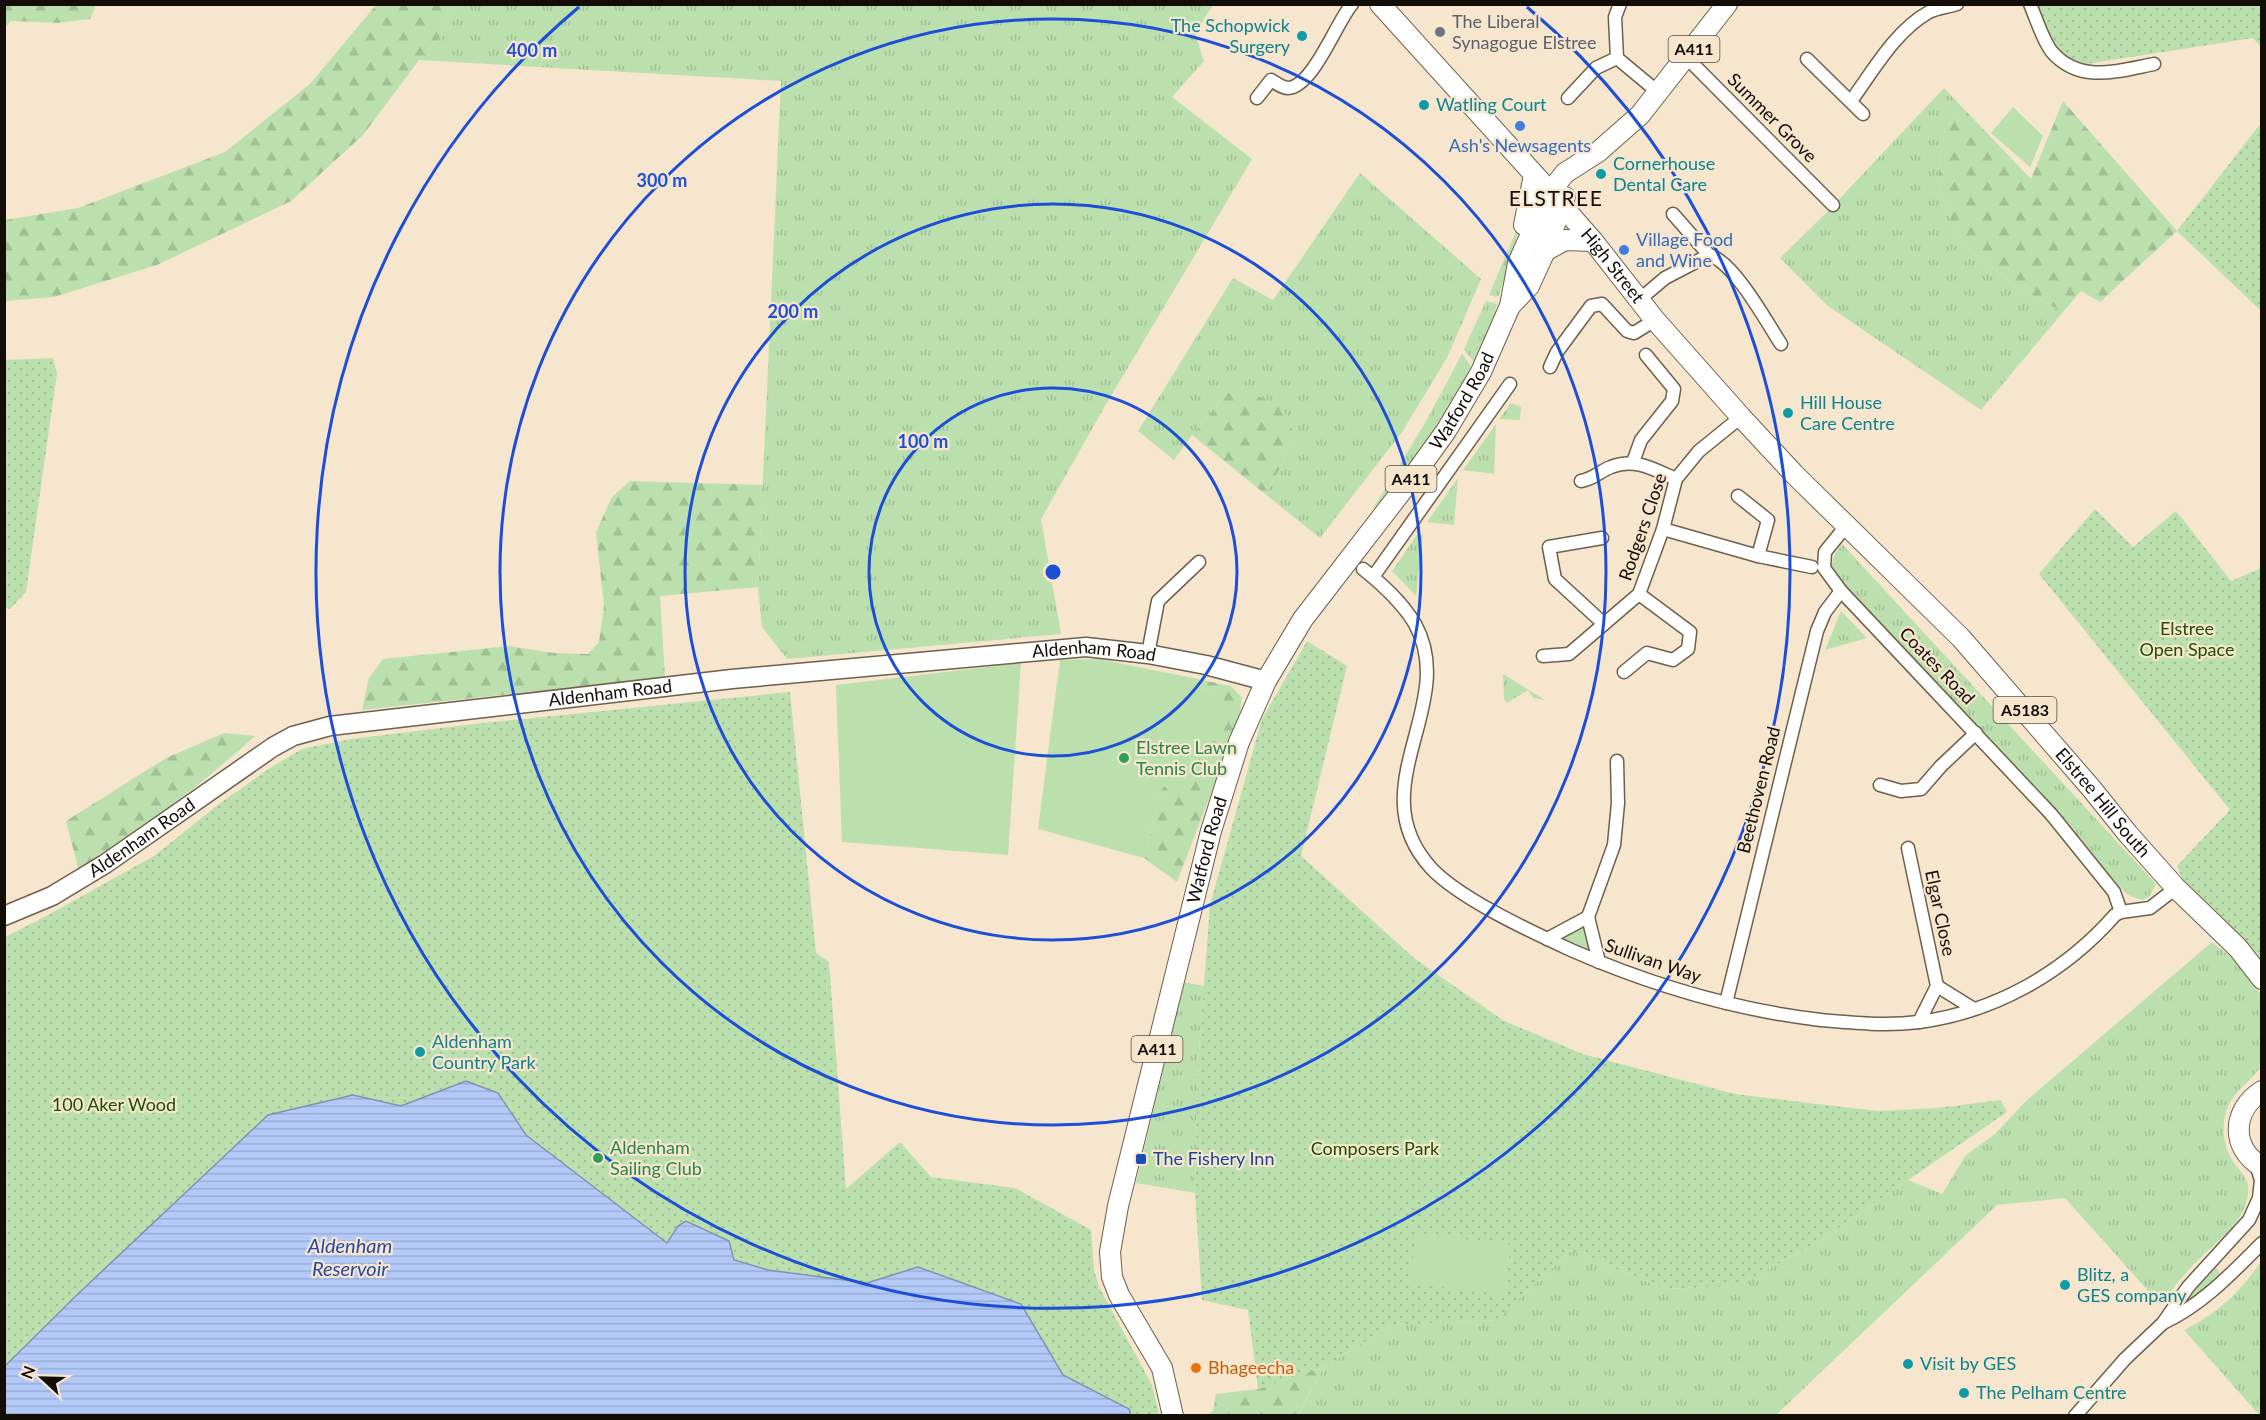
<svg xmlns="http://www.w3.org/2000/svg" width="2266" height="1420" font-family="Lato,sans-serif">
<style>
.grass{fill:url(#grass-tufts)}
.forest{fill:url(#forest-firs)}
.park{fill:url(#park-dots)}
.pitch{fill:#bbe0ae}
.water{fill:url(#water-rules);stroke:#8391b0;stroke-width:1.5}
.lines{fill:none;stroke-linecap:round;stroke-linejoin:round}
.street-casing{stroke:#6e604b;stroke-width:15}
.secondary-casing{stroke:#6e604b;stroke-width:21}
.primary-casing{stroke:#6e604b;stroke-width:22}
.street{stroke:#fff;stroke-width:12}
.secondary{stroke:#fff;stroke-width:18}
.primary{stroke:#fff;stroke-width:20}
.ring{fill:none;stroke:#1d4ed8;stroke-width:3}
.worship-dot{fill:#6b7280;stroke:#f6e6ce;stroke-width:2}
.culture-dot{fill:#0f9aa8;stroke:#f6e6ce;stroke-width:2}
.shop-dot{fill:#3f7fe0;stroke:#f6e6ce;stroke-width:2}
.leisure-dot{fill:#2e9e5b;stroke:#f6e6ce;stroke-width:2}
.transit-dot{fill:#1a4fb4;stroke:#f6e6ce;stroke-width:2}
.food-dot{fill:#e8710a;stroke:#f6e6ce;stroke-width:2}
.labels{text-anchor:middle;stroke-width:4.5;stroke-linejoin:round;paint-order:stroke}
.shield{fill:#f6e6ce;stroke:#564e42;stroke-width:1.5}
.shield-label{font-size:16px;font-weight:bold;fill:#120d06}
.worship-label{font-size:18px;fill:#5b616d;stroke:#f6e6ce;text-anchor:start}
.culture-label{font-size:18px;fill:#0d838f;stroke:#f6e6ce;text-anchor:start}
.street-label{font-size:18px;fill:#120d06;stroke:#f6e6ce}
.shop-label{font-size:18px;fill:#366cbe;stroke:#f6e6ce}
.park-label{font-size:18px;fill:#1c5000;stroke:#f6e6ce}
.leisure-label{font-size:18px;fill:#27864d;stroke:#f6e6ce;text-anchor:start}
.transit-label{font-size:18px;fill:#164399;stroke:#f6e6ce;text-anchor:start}
.food-label{font-size:18px;fill:#c56008;stroke:#f6e6ce;text-anchor:start}
.water-label{font-size:20px;font-style:italic;fill:#274ba3;stroke:#f6e6ce}
.quarter-label{font-size:21px;letter-spacing:1.5px;fill:#120d06;stroke:#f6e6ce}
.centre{fill:#1d4ed8;stroke:#f6e6ce;stroke-width:3}
.ring-label{font-size:18px;text-anchor:middle;font-weight:bold;fill:#1d4ed8;stroke:#f6e6ce;stroke-width:4.5;stroke-linejoin:round;paint-order:stroke}
</style>
<defs>
<pattern id="grass-tufts" width="24" height="20" patternUnits="userSpaceOnUse" patternTransform="scale(1.5)"><rect width="24" height="20" fill="#bbe0ae"/><path d="M3 7l-1-3M5 7V3M7 7l1-3M15 17l-1-3M17 17v-4M19 17l1-3" fill="none" stroke="#a0bf94"/></pattern>
<pattern id="forest-firs" width="22" height="20" patternUnits="userSpaceOnUse" patternTransform="scale(1.5)"><rect width="22" height="20" fill="#bbe0ae"/><path d="M5 1l3.5 6h-7zM16 11l3.5 6h-7z" fill="#a0bf94"/></pattern>
<pattern id="park-dots" width="8" height="8" patternUnits="userSpaceOnUse" patternTransform="scale(1.5)"><rect width="8" height="8" fill="#bbe0ae"/><path d="M2 2h.1M6 6h.1" fill="none" stroke="#a0bf94" stroke-width="1.8" stroke-linecap="round"/></pattern>
<pattern id="water-rules" width="6" height="5" patternUnits="userSpaceOnUse" patternTransform="scale(1.5)"><rect width="6" height="5" fill="#b3caf9"/><path d="M0 2.5h6" fill="none" stroke="#99acd4"/></pattern>
</defs>
<rect width="100%" height="100%" fill="#f6e6ce"/>
<g class="grass">
<polygon points="457,5 1213,5 1195,33 1204,61 1172,97 1252,159 1105,406 1041,519 1061,634 787,659 762,627 758,587 781,81 419,60 441,36"/>
<polygon points="1944,88 1962,107 1945,128 1938,179 1946,211 1959,242 2019,288 2063,312 1981,410 1828,306 1780,258 1827,212"/>
<polygon points="1360,173 1481,279 1447,358 1402,432 1320,538 1265,494 1294,444 1228,393 1192,435 1174,460 1138,431 1233,278 1273,300"/>
<polygon points="1517,229 1519,230 1499,295 1496,297 1489,295"/>
<polygon points="1486,301 1497,304 1489,337 1476,365 1464,349"/>
<path d="M 1462,354 L 1474,370 C 1446,420 1413,470 1372,510 L 1425,423 Z"/>
<polygon points="1511,403 1521,407 1520,420 1499,419"/>
<polygon points="1496,424 1494,474 1463,470"/>
<polygon points="1458,478 1454,525 1427,522"/>
<polygon points="1417,535 1423,535 1416,596 1392,571"/>
<polygon points="1842,544 2156,884 2149,897 2142,900 2128,895 1838,580 1831,566 1835,554"/>
<polygon points="1841,611 1867,638 1825,650"/>
<polygon points="1503,674 1545,700 1533,698 1528,690 1507,703 1504,699"/>
<polygon points="1584,926 1590,949 1587,950 1562,937"/>
<path d="M 2212,942 L 2240,964 L 2261,995 L 2261,1067 C 2255,1075 2247,1082 2239,1090 C 2219,1111 2219,1143 2236,1166 C 2244,1175 2250,1182 2248,1194 C 2244,1224 2216,1242 2196,1262 C 2183,1275 2172,1290 2160,1304 L 2065,1198 L 1997,1205 L 1776,1415 L 1298,1416 L 1324,1367 L 1392,1325 L 1496,1320 L 1571,1250 L 1665,1289 L 1736,1286 L 1815,1244 L 1908,1180 L 1942,1194 L 1966,1155 L 1995,1134 L 2027,1100 Z"/>
<polygon points="1184,982 1204,986 1198,1064 1195,1193 1136,1183"/>
<path d="M 2261,1262 L 2262,1415 L 2260,1416 L 2184,1330 C 2218,1313 2239,1293 2261,1262 Z"/>
<polygon points="2216,1268 2222,1276 2208,1289 2181,1305"/>
</g>
<g class="forest">
<polygon points="5,4 96,4 96,5 90,19 58,23 11,21 5,28"/>
<polygon points="376,5 457,5 441,36 419,60 363,135 291,201 157,265 54,297 5,301 5,220 78,208 225,152 310,84"/>
<polygon points="2063,101 2177,231 2100,302 2081,291 2063,312 2019,288 1959,242 1946,212 1938,179 1945,128 1962,107 2031,179"/>
<polygon points="1228,393 1253,394 1276,404 1290,419 1294,444 1265,494 1192,435"/>
<polygon points="630,481 763,485 758,587 660,596 665,677 362,710 369,678 383,659 509,646 554,653 588,654 599,642 604,606 596,532 612,497"/>
<polygon points="1193,678 1231,686 1242,698 1238,723 1177,882 1144,858 1162,788 1214,693 1194,686"/>
<path d="M 224,733 L 255,736 C 200,786 141,830 79,871 L 66,821 L 166,758 Z"/>
<polygon points="1324,1367 1298,1415 1205,1416 1213,1411 1216,1394 1258,1389"/>
</g>
<g class="park">
<path d="M 2034,5 L 2261,5 L 2261,47 L 2253,38 L 2086,64 C 2054,56 2048,32 2034,5 Z"/>
<polygon points="2261,123 2261,311 2177,231"/>
<polygon points="53,358 57,373 26,592 10,609 4,607 5,360"/>
<polygon points="2095,509 2133,547 2176,511 2231,581 2261,568 2261,963 2227,924 2186,887 2177,866 2230,810 2039,574"/>
<polygon points="1307,641 1347,666 1301,856 1414,958 1504,1021 1583,1054 1735,1094 1877,1111 1938,1108 2000,1100 2007,1112 1815,1244 1736,1286 1665,1289 1571,1250 1496,1320 1392,1325 1324,1367 1258,1389 1248,1310 1202,1300 1195,1193 1198,1064 1210,905 1262,719"/>
<polygon points="790,692 816,953 829,962 846,1189 900,1142 931,1177 1015,1188 1091,1230 1094,1270 1099,1287 1152,1385 1159,1415 5,1416 5,937 50,914 154,856 219,804 270,768 302,749 351,739 474,724"/>
</g>
<g class="pitch">
<polygon points="2013,107 2043,136 2030,167 1991,133"/>
<polygon points="1099,659 1193,678 1194,686 1214,693 1226,707 1220,733 1181,782 1162,788 1144,858 1038,829 1060,660"/>
<polygon points="1021,663 1008,855 842,842 836,685"/>
<polygon points="1416,1233 1511,1245 1504,1295 1409,1283"/>
</g>
<polygon class="water" points="466,1081 498,1093 526,1135 667,1243 678,1226 686,1221 729,1241 734,1260 768,1270 867,1283 918,1267 1021,1304 1063,1375 1129,1409 1131,1415 5,1415 5,1366 80,1292 268,1115 353,1095 401,1106"/>
<g class="lines">
<defs>
<g id="street">
<polyline points="1620,4 1615,17 1617,58 1659,93"/>
<path d="M 2030,4 C 2036,18 2043,41 2052,52 C 2080,84 2118,71 2154,64"/>
<polyline points="1687,58 1833,205"/>
<polyline points="1807,59 1863,114"/>
<path d="M 1257,98 L 1271,80 C 1276,83 1282,88 1288,88 C 1313,87 1337,21 1352,4"/>
<polyline points="1568,98 1596,68 1617,58"/>
<path d="M 1851,101 C 1873,71 1895,31 1929,12 C 1937,8 1948,7 1957,4"/>
<polyline points="1673,214 1709,255"/>
<path d="M 1639,300 L 1665,278 L 1709,255 C 1734,262 1766,321 1781,344"/>
<polyline points="1550,367 1557,352 1591,306 1602,304 1627,331 1634,333 1655,320"/>
<polyline points="1633,462 1641,440 1672,401 1674,389 1646,355"/>
<path d="M 1581,481 C 1594,479 1600,471 1611,467 C 1635,457 1655,470 1676,479"/>
<polyline points="1738,496 1768,520 1758,556"/>
<polyline points="1846,526 1825,552 1824,568 1841,591 2051,814 2114,892 2121,912"/>
<polyline points="1663,529 1758,556 1812,567"/>
<polyline points="1602,538 1549,547 1555,579 1604,624"/>
<path d="M 1363,569 C 1383,585 1402,602 1415,624 C 1460,705 1358,788 1431,868 C 1460,899 1532,932 1571,950 C 1651,985 1735,1010 1821,1020 C 1854,1023 1886,1026 1919,1022 C 1995,1012 2064,973 2115,915 L 2121,912 L 2150,908 L 2176,888"/>
<polyline points="1373,577 1510,384"/>
<polyline points="1148,654 1158,601 1199,562"/>
<polyline points="1543,656 1569,654 1639,594 1663,529 1676,479 1699,451 1741,417"/>
<polyline points="1624,672 1647,653 1673,660 1688,649 1690,632 1639,594"/>
<polyline points="1880,785 1901,791 1921,789 1941,766 1976,733"/>
<polyline points="1908,848 1937,986 1919,1022"/>
<polyline points="1547,939 1588,917"/>
<polyline points="1599,962 1588,917 1614,845 1618,803 1617,761"/>
<polyline points="1937,986 1974,1009"/>
<polyline points="1726,1003 1817,631 1825,612 1841,591"/>
<path d="M 2163,1323 C 2202,1305 2232,1273 2262,1243"/>
<polyline points="2075,1416 2125,1359 2163,1323 2188,1287 2249,1220 2259,1198 2261,1180 2256,1164"/>
</g>
<g id="secondary">
<path id="s1" d="M 4,916 L 52,896 L 105,864 L 273,747 L 293,736 L 330,726 L 732,679 L 1086,647 L 1148,654 L 1206,665 L 1266,681"/>
</g>
<g id="primary">
<path id="s2" d="M 1380,4 L 1550,192 L 1593,241 L 1655,320 L 1741,417 L 1795,475 L 1961,638 L 2091,788 L 2128,834 L 2176,888 L 2238,948 L 2262,979"/>
<polyline points="1524,225 1534,175"/>
<polyline points="1545,251 1565,240 1593,241"/>
<polyline points="1510,306 1529,286 1545,251 1565,197"/>
<path d="M 2262,1091 C 2232,1110 2230,1148 2262,1167"/>
<path id="s3" d="M 1173,1416 L 1162,1368 L 1119,1295 L 1112,1277 L 1110,1252 L 1118,1206 L 1211,831 L 1239,742 L 1266,681 L 1303,619 L 1415,474 L 1446,431 L 1481,372 L 1510,306 L 1518,263 L 1550,192 L 1565,173 L 1598,152 L 1640,115 L 1727,4"/>
</g>
</defs>
<use href="#street" class="street-casing"/>
<use href="#secondary" class="secondary-casing"/>
<use href="#primary" class="primary-casing"/>
<use href="#street" class="street"/>
<use href="#secondary" class="secondary"/>
<use href="#primary" class="primary"/>
</g>
<g class="ring">
<circle cx="1053" cy="572" r="184"/>
<circle cx="1053" cy="572" r="368"/>
<circle cx="1053" cy="572" r="553"/>
<path d="M1527 7A737 737 0 1 1 579 7"/>
</g>
<circle class="worship-dot" cx="1440" cy="32" r="6"/>
<g class="culture-dot">
<circle cx="1302" cy="36" r="6"/>
<circle cx="1424" cy="105" r="6"/>
<circle cx="1601" cy="174" r="6"/>
<circle cx="1788" cy="413" r="6"/>
<circle cx="420" cy="1052" r="6"/>
<circle cx="2065" cy="1285" r="6"/>
<circle cx="1908" cy="1364" r="6"/>
<circle cx="1964" cy="1393" r="6"/>
</g>
<g class="shop-dot">
<circle cx="1520" cy="126" r="6"/>
<circle cx="1624" cy="250" r="6"/>
</g>
<g class="leisure-dot">
<circle cx="1124" cy="758" r="6"/>
<circle cx="598" cy="1158" r="6"/>
</g>
<rect class="transit-dot" x="1135" y="1153" width="12" height="12" rx="3"/>
<circle class="food-dot" cx="1196" cy="1368" r="6"/>
<g class="labels">
<g class="shield">
<rect x="1668.5" y="36" width="51" height="26" rx="4.5"/>
<rect x="1385.5" y="466" width="51" height="26" rx="4.5"/>
<rect x="1993.5" y="697" width="63" height="26" rx="4.5"/>
<rect x="1131.5" y="1036" width="51" height="26" rx="4.5"/>
</g>
<g class="shield-label">
<text x="1694" y="55">A411</text>
<text x="1411" y="485">A411</text>
<text x="2025" y="716">A5183</text>
<text x="1157" y="1055">A411</text>
</g>
<g class="worship-label">
<text x="1452" y="28">The Liberal<tspan x="1452" dy="21">Synagogue Elstree</tspan></text>
</g>
<g class="culture-label">
<text x="1290" y="32" text-anchor="end">The Schopwick<tspan x="1290" dy="21">Surgery</tspan></text>
<text x="1436" y="111">Watling Court</text>
<text x="1613" y="170">Cornerhouse<tspan x="1613" dy="21">Dental Care</tspan></text>
<text x="1800" y="409">Hill House<tspan x="1800" dy="21">Care Centre</tspan></text>
<text x="432" y="1048">Aldenham<tspan x="432" dy="21">Country Park</tspan></text>
<text x="2077" y="1281">Blitz, a<tspan x="2077" dy="21">GES company</tspan></text>
<text x="1920" y="1370">Visit by GES</text>
<text x="1976" y="1399">The Pelham Centre</text>
</g>
<g class="street-label">
<text transform="translate(1772 118) rotate(45)" y="6">Summer Grove</text>
<text dy="6" stroke="none"><textPath href="#s2" startOffset="350">High Street</textPath></text>
<text dy="6" stroke="none"><textPath href="#s3" startOffset="1114">Watford Road</textPath></text>
<text transform="translate(1643 527) rotate(-71)" y="6">Rodgers Close</text>
<text dy="6" stroke="none"><textPath href="#s1" startOffset="1148">Aldenham Road</textPath></text>
<text transform="translate(1937 666) rotate(46)" y="6">Coates Road</text>
<text dy="6" stroke="none"><textPath href="#s1" startOffset="662">Aldenham Road</textPath></text>
<text transform="translate(1759 790) rotate(-76)" y="6">Beethoven Road</text>
<text dy="6" stroke="none"><textPath href="#s2" startOffset="1078">Elstree Hill South</textPath></text>
<text dy="6" stroke="none"><textPath href="#s1" startOffset="159">Aldenham Road</textPath></text>
<text dy="6" stroke="none"><textPath href="#s3" startOffset="592">Watford Road</textPath></text>
<text transform="translate(1940 913) rotate(78)" y="6">Elgar Close</text>
<text transform="translate(1653 961) rotate(19)" y="6">Sullivan Way</text>
</g>
<g class="shop-label">
<text x="1520" y="152">Ash's Newsagents</text>
<text x="1636" y="246" text-anchor="start">Village Food<tspan x="1636" dy="21">and Wine</tspan></text>
</g>
<g class="park-label">
<text x="2187" y="635">Elstree<tspan x="2187" dy="21">Open Space</tspan></text>
<text x="114" y="1111">100 Aker Wood</text>
<text x="1375" y="1155">Composers Park</text>
</g>
<g class="leisure-label">
<text x="1136" y="754">Elstree Lawn<tspan x="1136" dy="21">Tennis Club</tspan></text>
<text x="610" y="1154">Aldenham<tspan x="610" dy="21">Sailing Club</tspan></text>
</g>
<g class="transit-label">
<text x="1153" y="1165">The Fishery Inn</text>
</g>
<g class="food-label">
<text x="1208" y="1374">Bhageecha</text>
</g>
<g class="water-label">
<text x="350" y="1253">Aldenham<tspan x="350" dy="23">Reservoir</tspan></text>
</g>
<g class="quarter-label">
<text x="1556" y="206">ELSTREE</text>
</g>
</g>
<circle cx="1053" cy="572" r="9" class="centre"/>
<g class="ring-label">
<text x="532" y="57">400 m</text>
<text x="662" y="187">300 m</text>
<text x="793" y="318">200 m</text>
<text x="923" y="448">100 m</text>
</g>
<rect width="2266" height="1420" fill="none" stroke="#120d06" stroke-width="12"/>
<g transform="translate(42 1378) rotate(292)" stroke="#f6e6ce" stroke-width="4.5" paint-order="stroke">
<path d="M0-4.5L10 22L0 15L-10 22Z" fill="#120d06"/>
<text y="-9" font-size="16" font-weight="bold" text-anchor="middle" fill="#120d06">N</text>
</g>
</svg>
